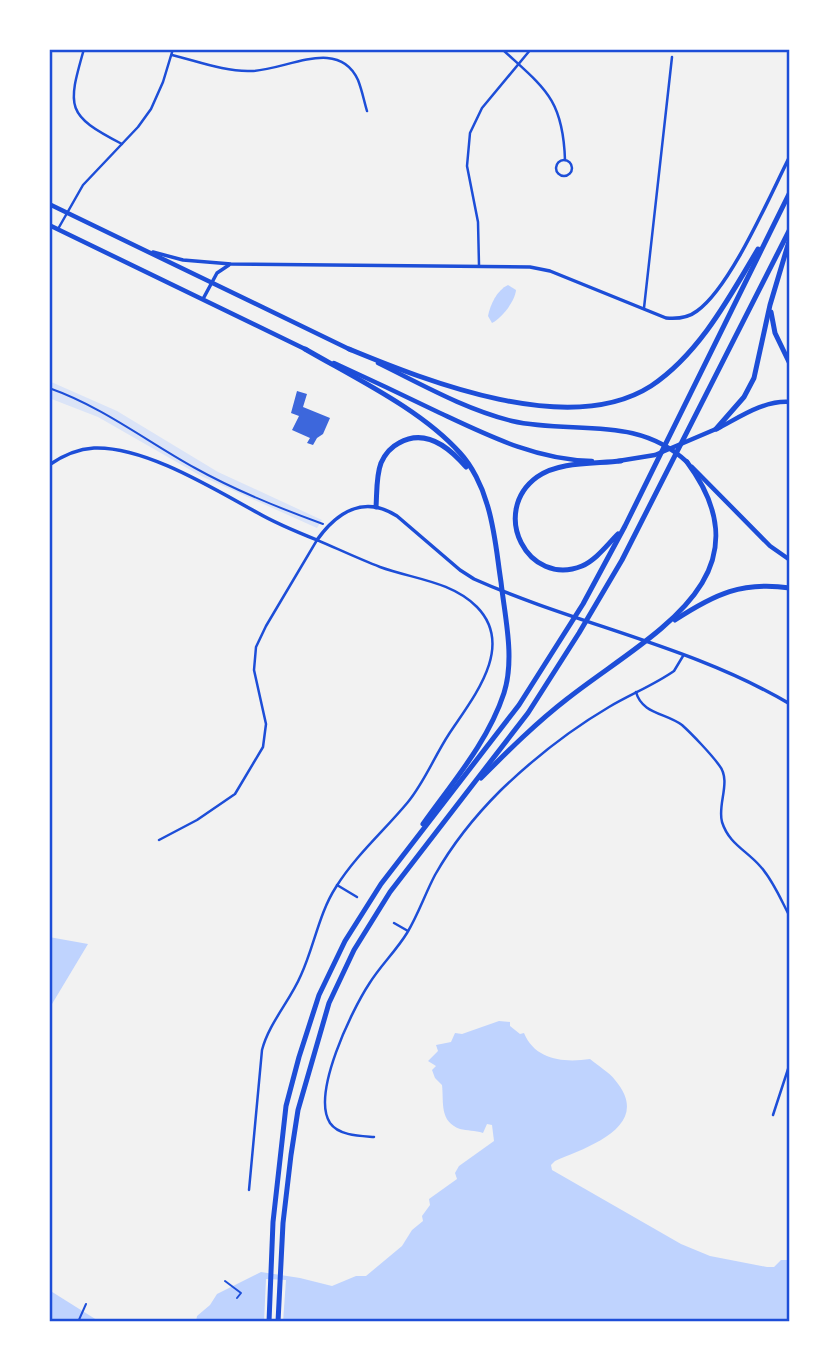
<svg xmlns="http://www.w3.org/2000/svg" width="839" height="1371" font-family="'Golos Text',sans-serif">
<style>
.green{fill:#dbe4f7}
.water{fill:#bfd3fe}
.pier{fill:#f2f2f2}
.building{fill:#3d67dc}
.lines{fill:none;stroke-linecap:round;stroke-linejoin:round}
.path{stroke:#1d4ed8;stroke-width:2}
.minor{stroke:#1d4ed8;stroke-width:2.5}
.tertiary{stroke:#1d4ed8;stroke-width:3.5}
.primary{stroke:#1d4ed8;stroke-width:4.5}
.trunk{stroke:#1d4ed8;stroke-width:4.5}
.motorway{stroke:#1d4ed8;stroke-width:5}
.neatline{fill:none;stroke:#1d4ed8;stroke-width:2.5}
</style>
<rect width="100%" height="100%" fill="#f2f2f2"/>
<polygon class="green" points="49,381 117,411 218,472 322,520 317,528 201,476 98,417 49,398"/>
<g class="water">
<path d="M 508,285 L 516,290 C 515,301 502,318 492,323 L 488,316 C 490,305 497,290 508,285 Z"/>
<polygon points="49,937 88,944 49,1009"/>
<path d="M 499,1021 L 510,1022 L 510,1026 L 520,1034 L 524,1033 C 535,1060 564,1063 590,1059 C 598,1066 609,1072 615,1080 C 654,1126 588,1147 555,1161 L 551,1165 L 552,1170 L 681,1244 L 710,1256 L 767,1267 L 774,1267 L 781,1260 L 790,1260 L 790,1322 L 196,1322 L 197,1316 L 210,1305 L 217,1294 L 261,1272 L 300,1278 L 332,1286 L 356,1276 L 366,1276 L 402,1246 L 412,1230 L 423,1221 L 422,1216 L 430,1205 L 429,1199 L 457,1179 L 455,1173 L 459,1166 L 494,1141 L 492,1125 L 487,1124 L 483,1133 C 475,1130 467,1131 460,1129 C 439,1121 444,1103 442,1085 L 435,1078 L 432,1070 L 436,1066 L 428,1061 L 438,1051 L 436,1045 L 451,1042 L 455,1033 L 462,1034 Z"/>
<polygon points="49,1290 100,1322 49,1322"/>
</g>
<polygon class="pier" points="266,1279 286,1280 283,1322 264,1322"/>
<polygon class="building" points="297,391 307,394 303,407 330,418 323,434 317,438 313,445 307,443 310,438 292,430 299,416 291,413"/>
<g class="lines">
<g class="path">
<path d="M 49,388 C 103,407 146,441 195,468 C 236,491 279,508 323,524"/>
<polyline points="225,1281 241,1293 237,1298"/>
<polyline points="78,1322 86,1304"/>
</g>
<g class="minor">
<path d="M 84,49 C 67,108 66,115 122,144"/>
<path d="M 502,49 C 544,88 563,98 565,160"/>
<path d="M 172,55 C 197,61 225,72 251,71 C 285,71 338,36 358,80 C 362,90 364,101 367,111"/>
<circle cx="564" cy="168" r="8"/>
<polyline points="58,229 83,185 138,127 151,109 163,82 173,49"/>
<polyline points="479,265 478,222 467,166 470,133 482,108 531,49"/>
<polyline points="644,308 672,57"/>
<path d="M 636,692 C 642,714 666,713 682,725 C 692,734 711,754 719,765 C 732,781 717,804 722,822 C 729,844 746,850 760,866 C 773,880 781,900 790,917"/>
<path d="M 159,840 L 197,820 L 235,794 L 263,747 L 266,724 L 254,670 L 256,647 L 266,626 L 317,540 C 338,549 359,559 380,567 C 413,579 451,581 477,607 C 516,647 472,699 449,734 C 434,757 425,781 408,802 C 384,831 356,855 336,887 C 319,913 314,947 301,975 C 290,1001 269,1023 262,1050 L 249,1190"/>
<polyline points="337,885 357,897"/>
<polyline points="394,923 408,931"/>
<polyline points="773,1115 790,1063"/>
<path d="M 374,1137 C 361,1136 339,1136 330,1123 C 311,1094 352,1010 369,984 C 380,966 396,951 407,933 C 418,915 425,894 435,875 C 452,845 475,816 500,791 C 532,760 570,730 609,707 C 631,694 654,685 674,671 L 683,656"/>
</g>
<g class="tertiary">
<path d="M 153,252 L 183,260 L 231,264 L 530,267 L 550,271 L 666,318 C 677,319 688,318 697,311 C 731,287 770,195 790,156"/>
<polyline points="203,299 217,273 229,265"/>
<path d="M 49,465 C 62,456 77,449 94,448 C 145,446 214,489 258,513 C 277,524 297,532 317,540 C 337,512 364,495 397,516 L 460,570 L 474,579 C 577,625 692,646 790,704"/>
</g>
<g class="primary">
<path d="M 717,429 C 740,417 764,400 790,402"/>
<polyline points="692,467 770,546 790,560"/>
</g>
<g class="trunk">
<polyline points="49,204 351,350"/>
<polyline points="49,225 307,350"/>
<path d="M 334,363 C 369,379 405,396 440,413 C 489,436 537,460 592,461"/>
<path d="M 378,363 C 421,384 464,409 512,421 C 572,435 636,414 687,462"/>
<polyline points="618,461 655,455 716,429"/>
</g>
<g class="motorway">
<polyline points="771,312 775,333 790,364"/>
<path d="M 305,349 C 355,378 422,410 460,453 C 472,466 482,486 487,504 C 495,529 497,556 501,582 C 505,618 515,658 504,693 C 488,742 452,783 423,824"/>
<path d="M 349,349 C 429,382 570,438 651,386 C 699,354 729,298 758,249"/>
<polyline points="716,429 744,397 754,378 770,305 790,238"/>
<path d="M 376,507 C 377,493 376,476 381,463 C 385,454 391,447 399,443 C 425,428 449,447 466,467"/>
<path d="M 618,534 C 607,545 596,560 582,566 C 528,588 489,512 537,477 C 559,461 594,464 621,461"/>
<path d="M 675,620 C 715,594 742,581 790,588"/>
<path d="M 481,778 C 509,750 536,723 567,699 C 645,637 774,579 687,462"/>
<polyline points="269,1322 273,1222 286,1106 299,1057 319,995 345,941 381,884 519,705 583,604 625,526 790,192"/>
<polyline points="278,1322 283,1223 291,1155 298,1110 329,1003 354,950 390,892 528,713 579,633 622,560 790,229"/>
</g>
</g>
<rect width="839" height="1371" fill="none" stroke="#ffffff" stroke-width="102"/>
<rect x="51" y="51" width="737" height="1269" class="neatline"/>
</svg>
